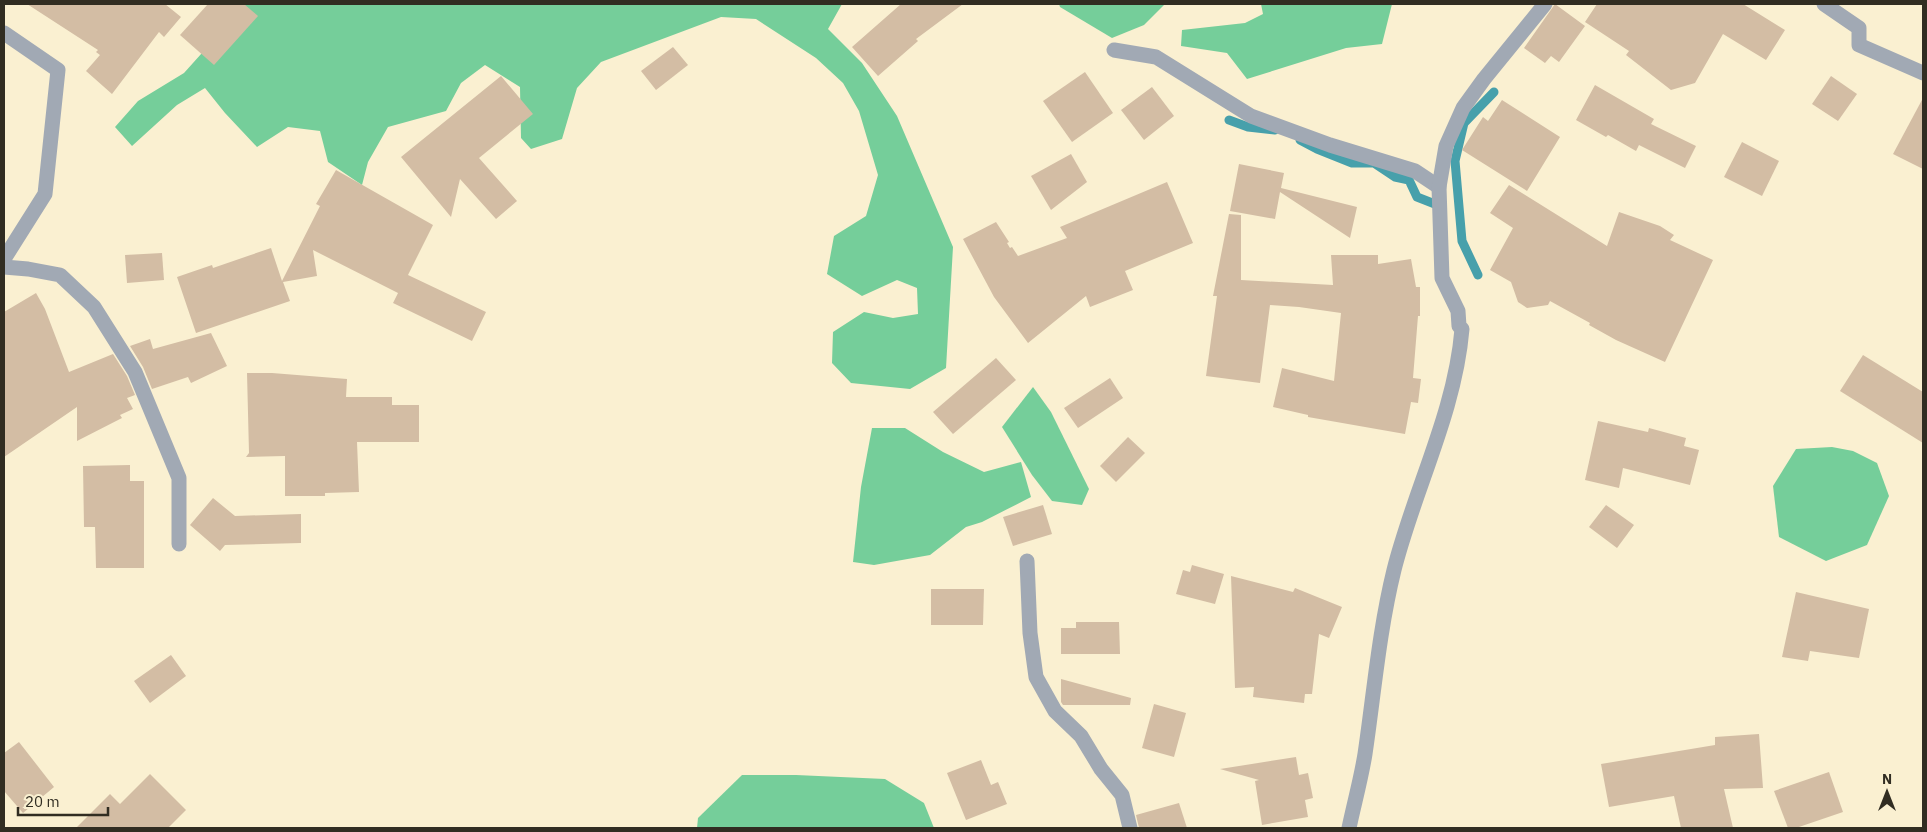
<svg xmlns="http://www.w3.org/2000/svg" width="1927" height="832" font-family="'IBM Plex Sans',sans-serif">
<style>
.forest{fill:#75ce9a}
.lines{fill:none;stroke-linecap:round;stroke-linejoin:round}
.stream{stroke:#47a0ab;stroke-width:9}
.building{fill:#d3bda4}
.minor{stroke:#a1a9b4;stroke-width:15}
</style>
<rect width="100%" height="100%" fill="#faf0d1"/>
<g class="forest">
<polygon points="246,4 842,4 828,29 862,63 897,116 953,247 946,368 910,389 851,383 832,363 833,332 864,312 893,318 918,314 917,288 897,280 862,296 827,274 834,236 866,216 878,175 859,111 843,83 816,58 756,19 721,17 601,62 577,88 562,139 531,149 521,138 520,87 485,65 461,83 446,111 388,127 368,162 362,185 328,162 320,131 288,127 257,147 225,113 205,88 177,105 132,146 115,127 138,101 184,73"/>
<polygon points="1059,4 1165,4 1144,25 1112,38 1060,7"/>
<polygon points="1261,4 1392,4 1382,44 1346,48 1247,79 1227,53 1181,46 1182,30 1245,23 1263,14"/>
<polygon points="1033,387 1051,412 1089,489 1082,505 1052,501 1032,475 1002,427"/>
<polygon points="872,428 905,428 943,452 984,472 1021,462 1031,497 982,522 966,527 930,555 874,565 853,562 861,487"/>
<polygon points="1832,447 1853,451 1877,463 1889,496 1867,545 1826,561 1779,537 1773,486 1796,449"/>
<polygon points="742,775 796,775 885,779 924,803 934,828 697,828 698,818"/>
</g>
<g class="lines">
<g class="stream">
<polyline points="1229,120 1248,127 1275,130"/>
<polyline points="1300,140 1317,149 1352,163 1374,163 1395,177 1409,180 1417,197 1440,206"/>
<polyline points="1478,275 1462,241 1455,161 1464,123 1494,92"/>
</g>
</g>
<g class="building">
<polygon points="27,4 165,4 181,17 164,37 159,32 112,94 86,71 100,55 96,52 98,50"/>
<polygon points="208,4 244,4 258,16 214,65 180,35"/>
<polygon points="901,4 963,4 916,39 918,41 878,76 852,47"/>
<polygon points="1555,4 1585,26 1559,62 1551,56 1545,63 1524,48"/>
<polygon points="1597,4 1743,4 1785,30 1766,60 1723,34 1695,83 1671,90 1626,55 1629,51 1585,22"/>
<polygon points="673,47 688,65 656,90 641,71"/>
<polygon points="1085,72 1113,113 1072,142 1043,101"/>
<polygon points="501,76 533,114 479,158 517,201 496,219 460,179 451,217 401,157"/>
<polygon points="1831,76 1857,94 1838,121 1812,104"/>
<polygon points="1595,85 1654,119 1651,124 1696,146 1685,168 1639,145 1636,151 1608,135 1606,137 1576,120"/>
<polygon points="1152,87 1174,116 1144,140 1121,110"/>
<polygon points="1923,98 1923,169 1893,154"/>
<polygon points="1502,100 1560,137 1527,191 1462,150 1483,117 1488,121"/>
<polygon points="1742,142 1779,161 1762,196 1724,177"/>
<polygon points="1071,154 1087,182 1051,210 1031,176"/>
<polygon points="1239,164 1284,173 1281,188 1357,207 1350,238 1280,192 1275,219 1230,211"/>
<polygon points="336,170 433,225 408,275 486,312 472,341 393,303 399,291 398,293 313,250 317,276 283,282 290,301 196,333 177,277 212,265 213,268 271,248 282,281 320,206 316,204"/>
<polygon points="1167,182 1193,243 1125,271 1133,290 1090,307 1086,296 1028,343 994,297 963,239 996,222 1009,242 1007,243 1010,248 1012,247 1018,256 1067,238 1060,227"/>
<polygon points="1509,185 1607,246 1619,212 1660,226 1674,235 1670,240 1713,260 1665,362 1616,340 1589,325 1590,323 1550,301 1548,305 1527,308 1518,302 1511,282 1490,270 1513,228 1490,213"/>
<polygon points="1229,214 1241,215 1241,280 1333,285 1331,255 1378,255 1378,264 1411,259 1416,287 1420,287 1420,316 1418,316 1413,378 1421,379 1418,403 1411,402 1405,434 1308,417 1308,415 1273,407 1282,368 1334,381 1341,313 1299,307 1270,305 1260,383 1206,376 1217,296 1213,296"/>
<polygon points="162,253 164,280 127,283 125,255"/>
<polygon points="36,293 45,309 69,372 113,354 127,376 135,395 127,398 133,409 120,415 122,418 77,441 77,407 4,457 4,312"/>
<polygon points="211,333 227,366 191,383 188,377 152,389 143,367 130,346 150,339 153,349"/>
<polygon points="1863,355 1923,392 1923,443 1840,391"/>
<polygon points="996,358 1016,380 953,434 933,412"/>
<polygon points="247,373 272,373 347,379 346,397 392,397 392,405 419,405 419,442 357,442 359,492 325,493 325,496 285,496 285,456 246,457 249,453"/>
<polygon points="1110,378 1123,398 1078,428 1064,408"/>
<polygon points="1598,421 1648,432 1649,428 1686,438 1684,446 1699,450 1690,485 1623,468 1619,488 1585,480"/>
<polygon points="1128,437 1145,453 1116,482 1100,466"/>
<polygon points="130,465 130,481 144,481 144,568 96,568 95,527 84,527 83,466"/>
<polygon points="213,498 235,516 301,514 301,543 225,545 220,551 190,525"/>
<polygon points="1043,505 1052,534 1013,546 1003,517"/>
<polygon points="1606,505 1634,525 1617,548 1589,527"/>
<polygon points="1192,565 1224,574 1215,604 1176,594 1183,570 1190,572"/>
<polygon points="1231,576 1293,592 1295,588 1342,607 1329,638 1319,634 1312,694 1305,694 1304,703 1253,697 1254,687 1235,688"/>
<polygon points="931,589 984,589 983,625 931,625"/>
<polygon points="1796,592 1869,609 1859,658 1810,651 1808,661 1782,657"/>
<polygon points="1076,622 1119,622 1120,654 1061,654 1061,628 1076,628"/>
<polygon points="171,655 186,676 150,703 134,681"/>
<polygon points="1061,679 1131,698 1130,705 1063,705 1061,702"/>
<polygon points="1154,704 1186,713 1174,757 1142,748"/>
<polygon points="1759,734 1763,788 1724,789 1733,828 1681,828 1674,796 1609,807 1601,764 1715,745 1715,737"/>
<polygon points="19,742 54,787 23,813 4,791 4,753"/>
<polygon points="1296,757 1299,775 1308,773 1313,798 1305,800 1308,817 1262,825 1255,781 1259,780 1220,769"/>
<polygon points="981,760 991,785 998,782 1007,804 966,820 947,773"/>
<polygon points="1829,772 1843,812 1796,828 1788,828 1774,791"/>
<polygon points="150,774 186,810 168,828 76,828 110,794 120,804"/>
<polygon points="1179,803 1187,828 1139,828 1136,815"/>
</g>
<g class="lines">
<g class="minor">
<polyline points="1824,4 1859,28 1859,45 1923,73"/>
<polyline points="4,33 58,70 45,194 4,259"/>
<polyline points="1114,50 1156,57 1251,116 1330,145 1415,171 1439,187"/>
<polyline points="4,267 28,269 60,275 94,307 135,372 179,478 179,544"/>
<polyline points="1027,561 1030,633 1036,677 1055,711 1081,736 1101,769 1122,795 1130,828"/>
<path d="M 1349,828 C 1354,804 1361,779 1365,754 C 1374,693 1379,631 1394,570 C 1414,490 1455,413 1462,329 L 1459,326 L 1458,311 L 1442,278 L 1439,187 L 1446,146 L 1463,108 L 1484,79 L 1545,4"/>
</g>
</g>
<rect width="1927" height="832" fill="none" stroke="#312d22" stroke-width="10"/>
<g transform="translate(1887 792)" stroke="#faf0d1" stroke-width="4" paint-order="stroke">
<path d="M0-4L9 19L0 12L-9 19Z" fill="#312d22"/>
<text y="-8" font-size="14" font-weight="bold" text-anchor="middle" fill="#312d22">N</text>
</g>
<path d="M18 807v8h90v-8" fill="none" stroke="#312d22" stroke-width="2.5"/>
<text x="25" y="807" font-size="15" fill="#312d22" stroke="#faf0d1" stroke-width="4" paint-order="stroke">20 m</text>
</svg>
